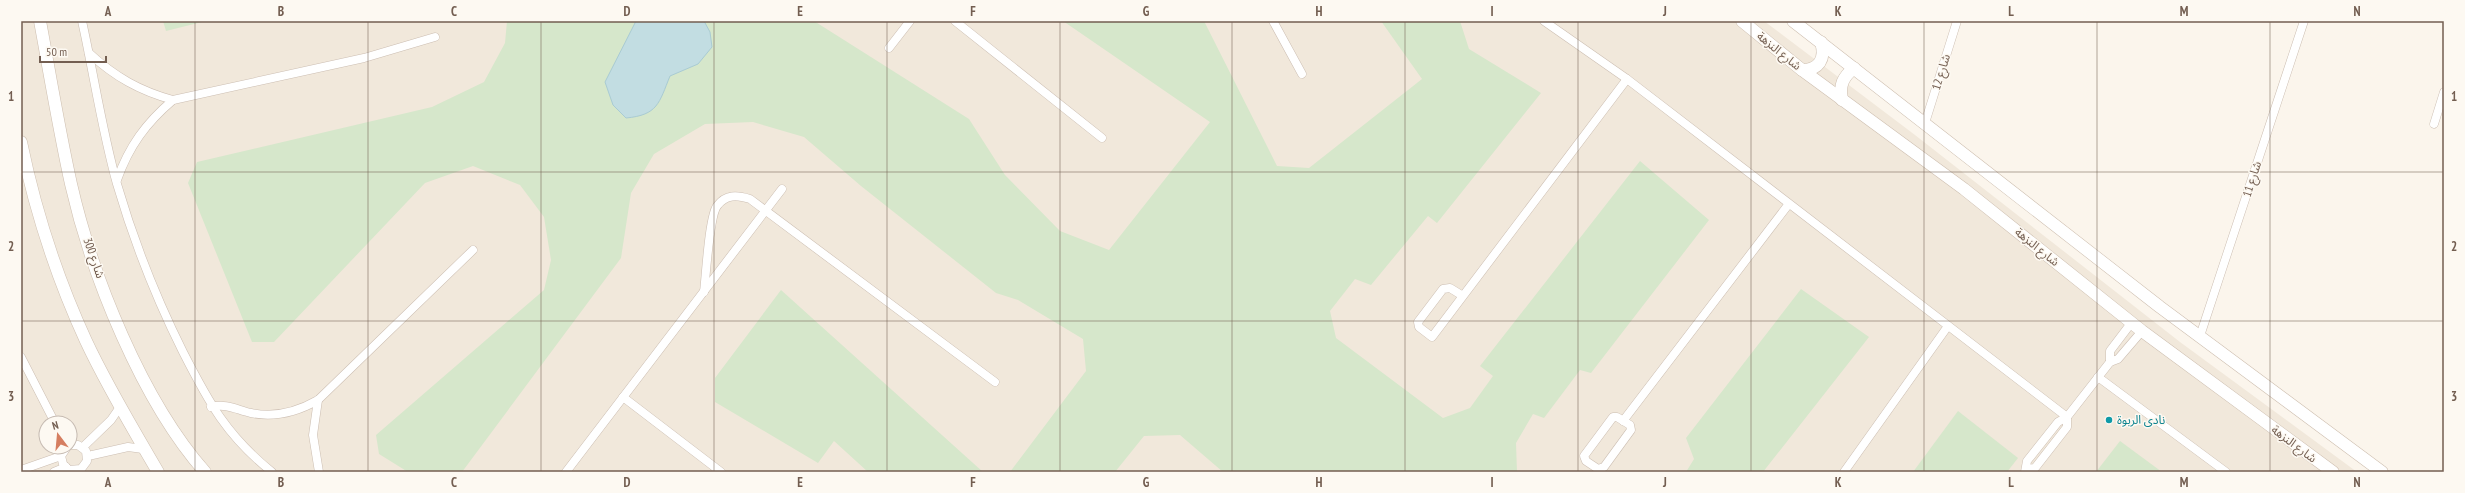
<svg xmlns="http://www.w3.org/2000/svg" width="2465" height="493" font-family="'PT Sans Narrow','Noto Sans Arabic',sans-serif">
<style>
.residential{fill:#f1e8db;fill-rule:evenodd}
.green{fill:#d6e7cb}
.water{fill:#c2dde2;stroke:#a9cbd3}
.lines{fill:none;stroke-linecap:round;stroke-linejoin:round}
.street-casing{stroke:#ccbeb2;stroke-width:9}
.secondary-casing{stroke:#cebfb0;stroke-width:13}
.street{stroke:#fff;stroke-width:8}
.secondary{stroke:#fff;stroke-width:12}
.grid{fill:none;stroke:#735e51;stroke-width:1;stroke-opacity:0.55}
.culture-dot{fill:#0f9aa8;stroke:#fdf9f2;stroke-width:1.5}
.labels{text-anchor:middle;stroke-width:3;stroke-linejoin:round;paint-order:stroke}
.street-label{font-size:12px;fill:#735e51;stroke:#fdf9f2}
.culture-label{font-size:12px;fill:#0d838f;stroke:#fdf9f2;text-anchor:start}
.neatline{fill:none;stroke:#735e51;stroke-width:1.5}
.grid-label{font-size:13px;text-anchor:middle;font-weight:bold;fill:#735e51}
</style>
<rect width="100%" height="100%" fill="#fbf5ec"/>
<path class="residential" d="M 21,21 L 1764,21 L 1915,135 L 2180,342 L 2357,472 L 21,472 ZM 46,423 L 70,423 L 70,447 L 46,447 Z"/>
<g class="green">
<polygon points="163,21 206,21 166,31"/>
<polygon points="507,21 814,21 969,119 1005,175 1060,231 1109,250 1210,122 1063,21 1204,21 1277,166 1309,168 1422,79 1381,21 1460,21 1469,49 1541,93 1437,223 1428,216 1371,285 1355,279 1330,311 1336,338 1443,418 1470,408 1493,376 1480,366 1640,161 1709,220 1591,373 1580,370 1544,418 1533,414 1516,443 1517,472 1223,472 1180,435 1144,436 1115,472 1010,472 1086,371 1083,339 1018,300 996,293 861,186 804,137 753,122 705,124 654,154 631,193 621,258 462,472 408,472 379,454 376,435 544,290 551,260 544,217 520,185 473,166 425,183 274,342 252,342 188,183 197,162 432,107 484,82 505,43"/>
<polygon points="1801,289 1869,337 1763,472 1686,472 1694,459 1686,438"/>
<polygon points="781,290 983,472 868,472 834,441 818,463 715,402 715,378"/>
<polygon points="1958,411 2018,458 2007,472 1913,472"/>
<polygon points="2120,441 2162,472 2096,472"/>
</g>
<path class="water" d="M 636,21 L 704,21 L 710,32 L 712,47 L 698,64 L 670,76 C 659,103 658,115 626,118 L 613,105 L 605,82 Z"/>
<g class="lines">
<defs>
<g id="street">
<path d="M 82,21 C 94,75 102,131 117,184 C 134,242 156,298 183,352 C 209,403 227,436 272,472"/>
<polyline points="955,21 1102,138"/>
<polyline points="1273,21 1302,74"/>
<polyline points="1544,21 1627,79 2067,417 2067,427 2035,468 2027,469"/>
<polyline points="889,48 910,21"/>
<path d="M 89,53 C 115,77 140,91 173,100"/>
<polyline points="1925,123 1957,21"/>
<polyline points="2434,124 2444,92"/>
<path d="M 117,180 C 129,146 146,123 173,100 L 364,58 L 435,37"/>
<path d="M 704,292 C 706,276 709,217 717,206 C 726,194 737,195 750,199 L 995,382"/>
<polyline points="1463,296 1450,288 1443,289 1418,322 1419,327 1432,337 1627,79"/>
<polyline points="2200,336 2304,21"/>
<polyline points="21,357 55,423"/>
<polyline points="2110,362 2110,351 2132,322"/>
<polyline points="2098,377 2226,472"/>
<polyline points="623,397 721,472"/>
<polyline points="318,400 313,435 319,472"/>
<path d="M 211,407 C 227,403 237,410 251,413 C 275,418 297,412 318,400 L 473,250"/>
<polygon points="1613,417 1617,417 1630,425 1631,430 1604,467 1598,469 1586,461 1584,456"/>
<polyline points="1623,421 1788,205"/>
<polyline points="67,447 61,456 63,464 69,470 81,469 87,461 86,451 78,445 70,445"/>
<polyline points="83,447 111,420 120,407"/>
<polyline points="88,456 128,447 143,449"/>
<polyline points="21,470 61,456"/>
<polyline points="54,472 66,467"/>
<polyline points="566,472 782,189"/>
<polyline points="1844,472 1948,326"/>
<polyline points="2025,472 2027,461 2058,422 2067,417 2110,362 2118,359 2142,331"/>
</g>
<g id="secondary">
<path d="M 40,21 C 50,75 59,130 71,184 C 92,276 142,401 205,472"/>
<polyline points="1742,21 1802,70 1964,189 2142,331 2333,472"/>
<polyline points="1793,21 2160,307 2382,472"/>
<path d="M 1802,70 C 1819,70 1826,59 1821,42"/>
<path d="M 1842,100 C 1839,85 1843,77 1854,68"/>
<path d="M 21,142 C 35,210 57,278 86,341 C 107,386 133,429 158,472"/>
</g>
</defs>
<use href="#street" class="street-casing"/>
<use href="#secondary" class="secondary-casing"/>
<use href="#street" class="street"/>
<use href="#secondary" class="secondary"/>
</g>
<path class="grid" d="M 195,21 L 195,472M 368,21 L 368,472M 541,21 L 541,472M 714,21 L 714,472M 887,21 L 887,472M 1060,21 L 1060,472M 1232,21 L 1232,472M 1405,21 L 1405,472M 1578,21 L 1578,472M 1751,21 L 1751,472M 1924,21 L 1924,472M 2097,21 L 2097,472M 2270,21 L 2270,472M 21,172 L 2444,172M 21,321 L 2444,321"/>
<circle class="culture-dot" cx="2109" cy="420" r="4"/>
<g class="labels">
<g class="street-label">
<text transform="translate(1779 51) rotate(39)" y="4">شارع النزهة</text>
<text transform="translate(1941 72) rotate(-73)" y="4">شارع 12</text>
<text transform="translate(2252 179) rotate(-72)" y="4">شارع 11</text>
<text transform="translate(2037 247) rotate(39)" y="4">شارع النزهة</text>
<text transform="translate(94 258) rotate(71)" y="4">شارع 300</text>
<text transform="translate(2294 444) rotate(37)" y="4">شارع النزهة</text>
</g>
<g class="culture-label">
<text x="2117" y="424">نادى الربوة</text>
</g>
</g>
<rect width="2465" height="493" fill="none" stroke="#fdf9f2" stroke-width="44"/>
<g transform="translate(58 435) rotate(344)"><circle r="19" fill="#fdf9f2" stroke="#c6bbb2"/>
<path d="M0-3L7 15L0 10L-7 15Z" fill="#d57e60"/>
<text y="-6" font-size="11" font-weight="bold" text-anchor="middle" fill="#735e51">N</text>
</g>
<path d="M40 56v6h66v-6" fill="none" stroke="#735e51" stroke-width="2"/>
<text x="46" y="56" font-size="12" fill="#735e51" stroke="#fdf9f2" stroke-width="3" paint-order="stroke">50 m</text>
<rect x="22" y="22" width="2421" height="449" class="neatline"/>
<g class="grid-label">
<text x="108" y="16">A</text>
<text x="281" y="16">B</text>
<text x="454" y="16">C</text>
<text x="627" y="16">D</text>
<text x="800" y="16">E</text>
<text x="973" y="16">F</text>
<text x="1146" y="16">G</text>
<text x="1319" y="16">H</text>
<text x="1492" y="16">I</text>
<text x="1665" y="16">J</text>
<text x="1838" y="16">K</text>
<text x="2011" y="16">L</text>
<text x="2184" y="16">M</text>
<text x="2357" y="16">N</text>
<text x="11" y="101">1</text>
<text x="2454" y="101">1</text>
<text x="11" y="251">2</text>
<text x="2454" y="251">2</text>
<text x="11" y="401">3</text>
<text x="2454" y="401">3</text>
<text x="108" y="487">A</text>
<text x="281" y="487">B</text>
<text x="454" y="487">C</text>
<text x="627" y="487">D</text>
<text x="800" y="487">E</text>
<text x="973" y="487">F</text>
<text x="1146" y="487">G</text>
<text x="1319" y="487">H</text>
<text x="1492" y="487">I</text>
<text x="1665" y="487">J</text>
<text x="1838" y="487">K</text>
<text x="2011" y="487">L</text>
<text x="2184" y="487">M</text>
<text x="2357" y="487">N</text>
</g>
</svg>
